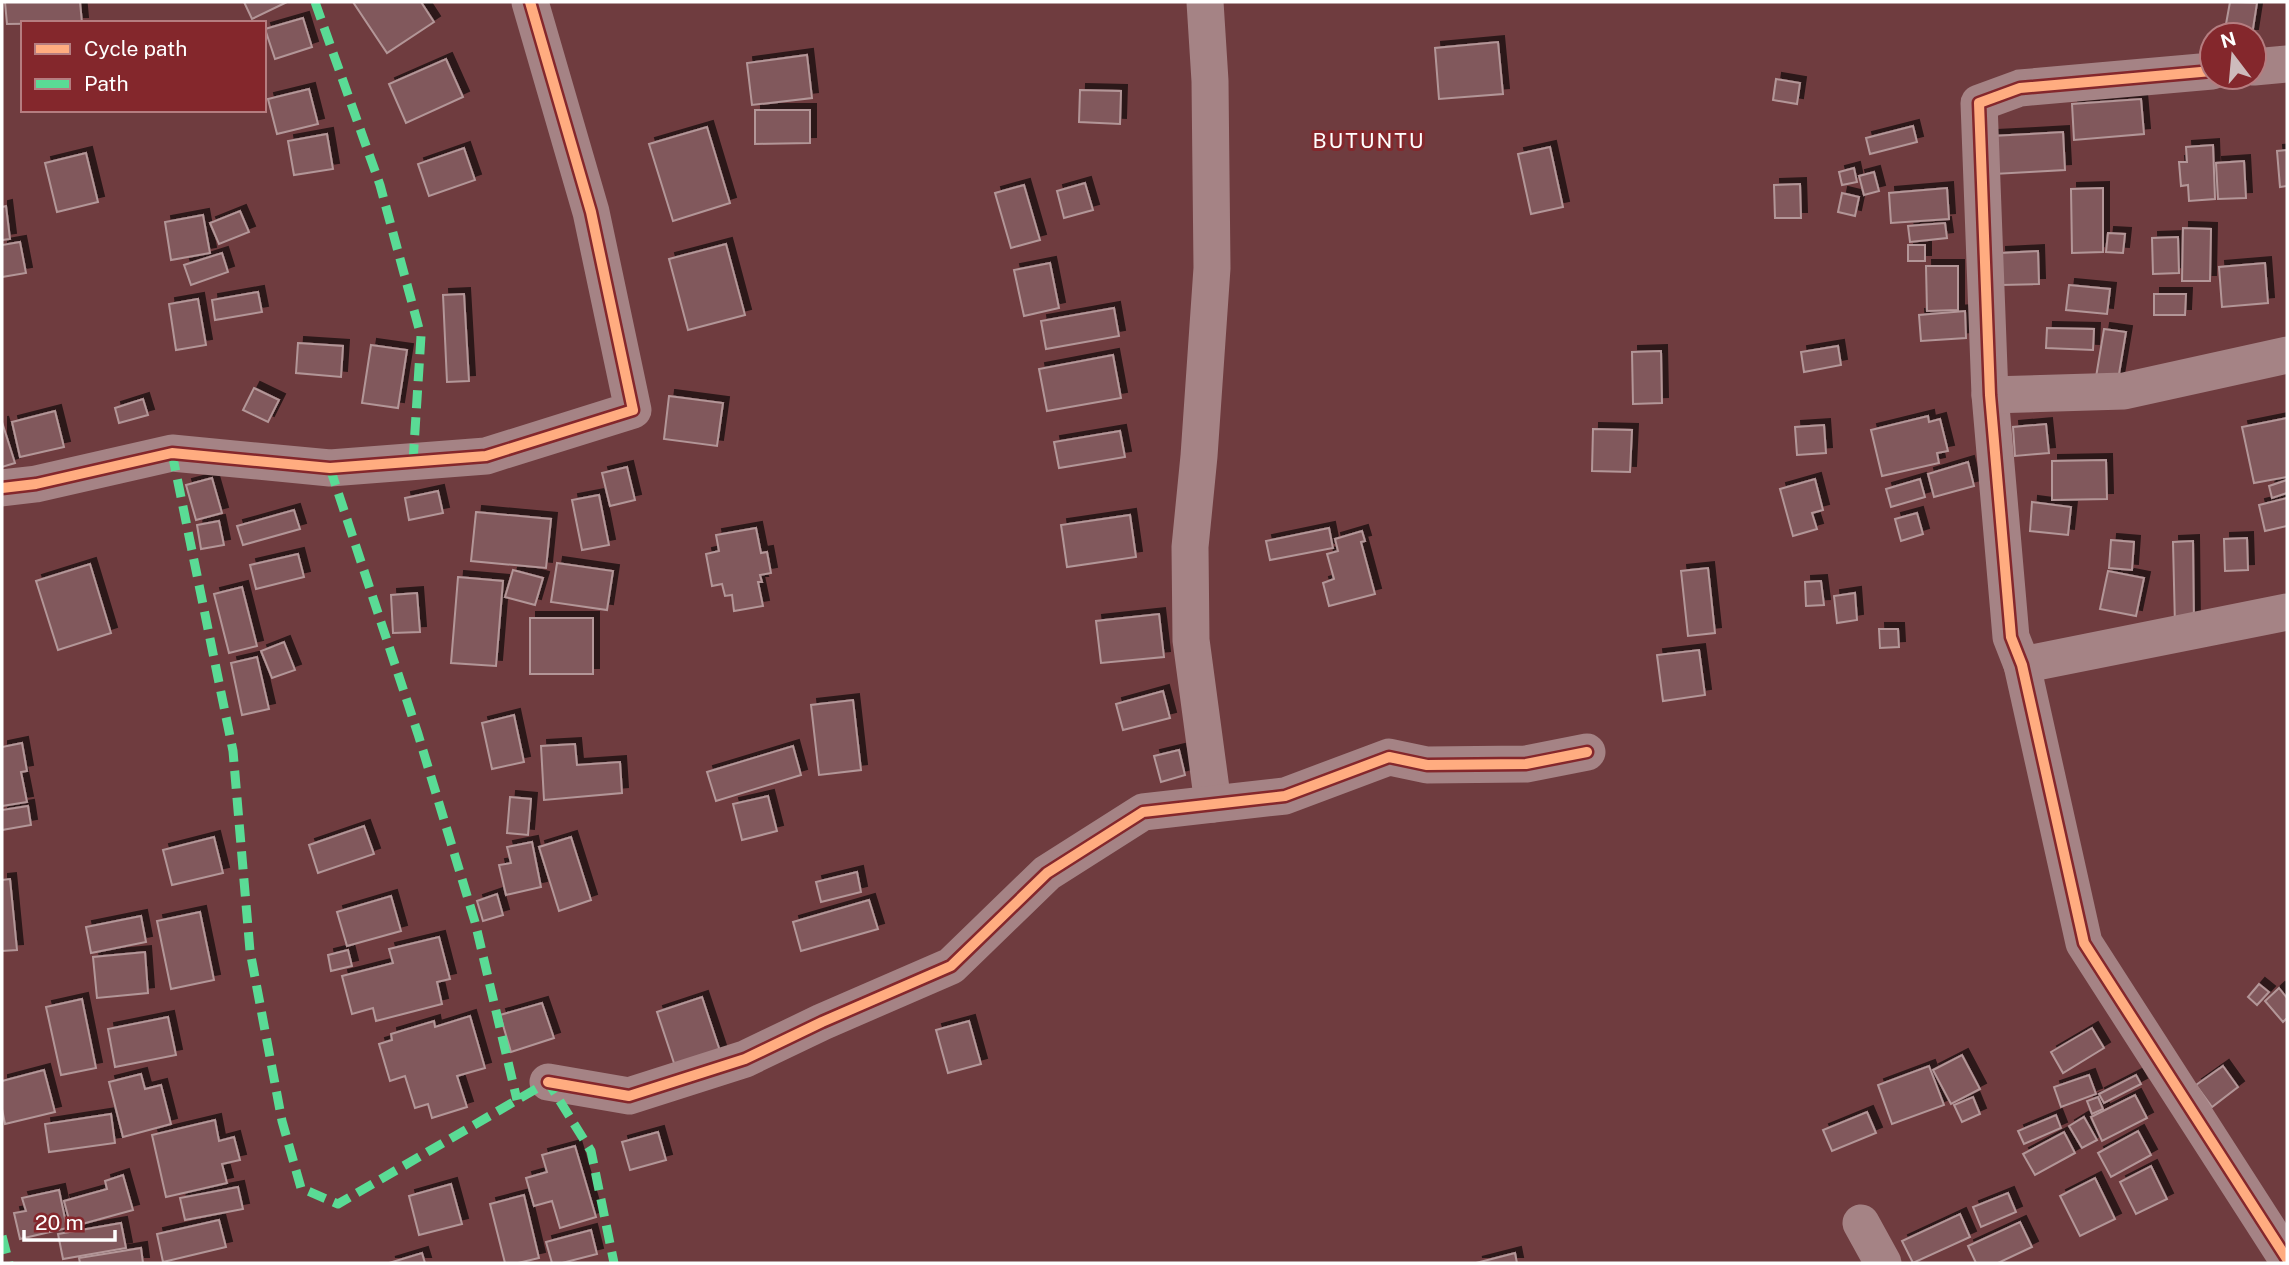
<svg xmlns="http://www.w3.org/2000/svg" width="2289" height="1265" font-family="'Public Sans',sans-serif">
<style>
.building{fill:#81595b;stroke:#b39698;stroke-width:2;filter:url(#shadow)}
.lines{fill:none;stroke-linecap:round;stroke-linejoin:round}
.street{stroke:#a58385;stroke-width:37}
.quiet{stroke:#5adb95;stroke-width:9;stroke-dasharray:18 9;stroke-linecap:butt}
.cycleway-casing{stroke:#84272c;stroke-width:15}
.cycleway{stroke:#ffac80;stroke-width:10}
.labels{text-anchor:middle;stroke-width:6;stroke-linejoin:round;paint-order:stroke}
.quarter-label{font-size:21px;letter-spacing:2px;fill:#fff;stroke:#84272c}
</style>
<defs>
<filter id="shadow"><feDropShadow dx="6" dy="-6" stdDeviation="0" flood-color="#0009"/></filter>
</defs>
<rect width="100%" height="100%" fill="#6f3c3f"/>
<g class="building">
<polygon points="5,2 80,2 82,23 7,24"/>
<polygon points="244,2 287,2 252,19"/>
<polygon points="353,2 421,2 434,22 387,53"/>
<polygon points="2230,2 2257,3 2252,35 2224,35"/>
<polygon points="303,18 312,47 275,59 265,29"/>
<polygon points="1498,42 1503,94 1439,99 1435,48"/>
<polygon points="807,55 812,98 752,105 747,63"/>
<polygon points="446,59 463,97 406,123 389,84"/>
<polygon points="1776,79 1800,83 1797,104 1773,100"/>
<polygon points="309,89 318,124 277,134 268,99"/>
<polygon points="1080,90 1121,91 1120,124 1079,122"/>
<polygon points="2141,99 2144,134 2074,140 2072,104"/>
<polygon points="755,110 810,110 810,143 755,144"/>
<polygon points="1913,126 1917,142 1870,154 1866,138"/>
<polygon points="707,127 730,203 673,221 649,144"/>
<polygon points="2063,132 2065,170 1994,174 1992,136"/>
<polygon points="327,134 333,169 294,175 288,141"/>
<polygon points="2213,145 2215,199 2189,201 2188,185 2181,186 2179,162 2187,162 2186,147"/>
<polygon points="1550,147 1563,207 1531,214 1518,154"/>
<polygon points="464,148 475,180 429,196 418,164"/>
<polygon points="2287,150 2287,186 2280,187 2277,151"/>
<polygon points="86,153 98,202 57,212 45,163"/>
<polygon points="2244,161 2246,198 2218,199 2216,163"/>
<polygon points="1854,168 1857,182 1842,185 1839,172"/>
<polygon points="1874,172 1879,191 1864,195 1859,176"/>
<polygon points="1085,183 1093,210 1064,218 1057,191"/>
<polygon points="1800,184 1801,218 1775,218 1774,185"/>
<polygon points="1024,185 1040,240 1011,248 995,193"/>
<polygon points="1947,188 1949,219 1891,223 1889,193"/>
<polygon points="2103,188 2103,252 2072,253 2071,189"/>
<polygon points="1842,193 1859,197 1855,216 1838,212"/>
<polygon points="6,206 10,239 2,240 2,207"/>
<polygon points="240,211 249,232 219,244 210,223"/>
<polygon points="203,215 210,253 171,260 165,222"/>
<polygon points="1945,223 1947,238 1910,242 1908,226"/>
<polygon points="2183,228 2211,229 2210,281 2182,281"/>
<polygon points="2108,233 2125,234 2123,253 2106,252"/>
<polygon points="2178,237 2179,273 2153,274 2152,238"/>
<polygon points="20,242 26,273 2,277 2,245"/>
<polygon points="726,244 745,315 688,330 669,259"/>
<rect x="1908" y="245" width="17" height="16"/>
<polygon points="2038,251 2039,284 2001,285 2000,253"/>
<polygon points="222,253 228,272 191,285 184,265"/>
<polygon points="1050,263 1059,308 1024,316 1014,270"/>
<polygon points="2265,263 2268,303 2222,307 2219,267"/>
<polygon points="1926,266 1958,266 1958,310 1927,311"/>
<polygon points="2069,285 2110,289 2107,314 2066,310"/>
<polygon points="258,292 262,312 215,320 212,300"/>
<polygon points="464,294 469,381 447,382 443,295"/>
<polygon points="2154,294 2186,294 2185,315 2154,315"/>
<polygon points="198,299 206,345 176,350 169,304"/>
<polygon points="1114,308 1119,336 1046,349 1041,321"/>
<polygon points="1965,311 1966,338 1921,341 1919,315"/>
<polygon points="2047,328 2094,329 2093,350 2046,348"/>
<polygon points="2104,329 2126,332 2118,380 2096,377"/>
<polygon points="298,343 343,346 341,377 296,373"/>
<polygon points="371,345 407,350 398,408 362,403"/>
<polygon points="1838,346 1841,365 1804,372 1801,352"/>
<polygon points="1661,351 1662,403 1633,404 1632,352"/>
<polygon points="1113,355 1121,398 1047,411 1039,369"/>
<polygon points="254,388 279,400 268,422 243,410"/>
<polygon points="669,396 723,403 717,446 664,439"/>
<polygon points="143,399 148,415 119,423 115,408"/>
<polygon points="55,411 64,447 20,457 12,422"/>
<polygon points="1928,416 1929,422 1940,419 1948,451 1937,453 1939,463 1882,476 1871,430"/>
<polygon points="2287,418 2287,477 2254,483 2242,427"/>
<polygon points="2,422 15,463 2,467"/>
<polygon points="2046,424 2049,453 2015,456 2013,427"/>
<polygon points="1824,425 1826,453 1797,455 1795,427"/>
<polygon points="1593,429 1632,430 1630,472 1592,471"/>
<polygon points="1120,431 1125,457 1059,468 1054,442"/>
<polygon points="2106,460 2107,499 2052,500 2052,461"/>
<polygon points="1968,462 1974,486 1934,497 1928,474"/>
<polygon points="627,467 635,500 610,506 602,473"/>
<polygon points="212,478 222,513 196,520 186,485"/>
<polygon points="1815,479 1823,510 1812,513 1817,529 1793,536 1780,489"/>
<polygon points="1920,479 1925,497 1891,507 1886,489"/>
<polygon points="2287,480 2287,493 2272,498 2269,486"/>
<polygon points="438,491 443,513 409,520 405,498"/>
<polygon points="599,495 609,545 582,550 572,500"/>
<polygon points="2287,498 2287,526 2265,531 2259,505"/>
<polygon points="2032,502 2071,507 2068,535 2030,531"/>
<polygon points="294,510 300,529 243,545 237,526"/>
<polygon points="476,512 551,519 546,568 471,561"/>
<polygon points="1917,513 1923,534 1901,541 1895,519"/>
<polygon points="1130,515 1136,557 1067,567 1061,525"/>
<polygon points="219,521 224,545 201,549 197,525"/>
<polygon points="756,528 761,553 767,552 771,573 760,575 762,582 758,582 763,606 734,611 732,595 725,596 722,584 712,586 706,554 719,551 716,535"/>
<polygon points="1329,528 1333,548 1270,560 1266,541"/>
<polygon points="1362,531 1365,541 1361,542 1375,594 1329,606 1323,583 1334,579 1327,554 1338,551 1335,539"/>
<polygon points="2247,538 2248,570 2225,571 2224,539"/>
<polygon points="2111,540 2134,542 2132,570 2109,568"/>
<polygon points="2193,541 2194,626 2175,626 2173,542"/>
<polygon points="298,554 304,577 256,589 250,565"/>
<polygon points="557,563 613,571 607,610 551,602"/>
<polygon points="90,564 111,633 58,650 36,581"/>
<polygon points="1708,568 1715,633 1688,636 1681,571"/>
<polygon points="513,570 543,578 535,605 505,597"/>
<polygon points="2108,571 2144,578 2136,616 2100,609"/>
<polygon points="458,577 503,581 496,666 451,663"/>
<polygon points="1821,581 1824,605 1806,606 1805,582"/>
<polygon points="242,587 257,646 229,653 214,594"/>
<polygon points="417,593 420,632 393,633 391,595"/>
<polygon points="1855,593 1857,620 1837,623 1834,596"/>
<polygon points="1159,614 1164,657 1101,663 1096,621"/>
<rect x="530" y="618" width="63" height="56"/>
<polygon points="1879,629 1898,629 1899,647 1880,648"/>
<polygon points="284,642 295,670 272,678 261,651"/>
<polygon points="1699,650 1705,695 1663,701 1657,655"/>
<polygon points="257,657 269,709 242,715 231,663"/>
<polygon points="1163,691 1170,718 1123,730 1116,704"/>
<polygon points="853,700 861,770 819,775 811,705"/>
<polygon points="514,715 524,762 492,769 482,723"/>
<polygon points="22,743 27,771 21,772 27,802 2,806 2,747"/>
<polygon points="575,744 577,765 620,762 622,793 544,800 541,746"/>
<polygon points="793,746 801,775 716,801 707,772"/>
<polygon points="1179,750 1185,775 1161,782 1154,756"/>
<polygon points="768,796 777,831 742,840 733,804"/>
<polygon points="510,797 531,799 528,835 507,833"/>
<polygon points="28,806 31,825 2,830 2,810"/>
<polygon points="364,826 374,854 318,873 309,845"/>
<polygon points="214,837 223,873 172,885 163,850"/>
<polygon points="571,837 591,900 559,911 539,847"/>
<polygon points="532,842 541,887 506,895 499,865 511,863 507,847"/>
<polygon points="857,872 861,892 821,902 816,882"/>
<polygon points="10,879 17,950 2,951 2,880"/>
<polygon points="497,894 503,915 483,921 477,901"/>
<polygon points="391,896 401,931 347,946 337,912"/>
<polygon points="869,900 878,929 801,951 793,922"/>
<polygon points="200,912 214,980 171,989 157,921"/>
<polygon points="141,916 146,942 91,953 86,927"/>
<polygon points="439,937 450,979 437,982 442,1004 376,1021 373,1008 352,1014 342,976 393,963 389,949"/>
<polygon points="348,950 352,966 331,971 328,955"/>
<polygon points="145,952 148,993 97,998 93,957"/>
<polygon points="2259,984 2269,992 2257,1005 2248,997"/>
<polygon points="2279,988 2287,998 2287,1018 2283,1022 2265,1001"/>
<polygon points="702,997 721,1054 676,1069 657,1012"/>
<polygon points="82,999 96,1068 61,1075 46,1007"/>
<polygon points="542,1003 554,1038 511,1052 500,1015"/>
<polygon points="470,1016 485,1068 457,1076 467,1107 432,1118 428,1104 415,1108 405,1076 390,1081 379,1044 392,1040 391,1034 434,1021 435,1027"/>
<polygon points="168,1017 176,1055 115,1067 108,1029"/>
<polygon points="969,1021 981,1064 948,1073 936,1030"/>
<polygon points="2092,1028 2104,1048 2063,1073 2051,1052"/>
<polygon points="1962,1055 1980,1089 1951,1104 1933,1070"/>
<polygon points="1929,1066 1944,1105 1892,1124 1878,1085"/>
<polygon points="2223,1066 2238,1087 2212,1107 2196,1085"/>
<polygon points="44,1070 55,1112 5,1124 2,1109 2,1081"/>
<polygon points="141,1074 145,1089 161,1085 171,1124 123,1137 109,1082"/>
<polygon points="2089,1075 2096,1094 2061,1107 2054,1087"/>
<polygon points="2136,1075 2141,1084 2104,1103 2099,1094"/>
<polygon points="2135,1095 2147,1118 2102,1141 2091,1117"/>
<polygon points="1973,1097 1980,1114 1962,1122 1954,1105"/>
<polygon points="2098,1097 2103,1109 2092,1114 2087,1101"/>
<polygon points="1867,1112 1876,1133 1832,1151 1823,1130"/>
<polygon points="111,1114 115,1143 49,1152 45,1124"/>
<polygon points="2056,1115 2061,1128 2024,1144 2018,1131"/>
<polygon points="2084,1117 2097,1140 2082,1148 2069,1126"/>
<polygon points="215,1120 219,1141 234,1137 240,1160 222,1164 227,1183 166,1197 152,1135"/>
<polygon points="2138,1131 2151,1155 2111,1177 2098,1153"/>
<polygon points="658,1132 666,1160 630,1170 622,1142"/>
<polygon points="2064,1132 2075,1153 2035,1175 2023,1154"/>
<polygon points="575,1146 596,1217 560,1228 552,1201 534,1206 526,1178 547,1172 542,1155"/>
<polygon points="2151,1166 2167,1199 2136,1214 2120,1182"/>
<polygon points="123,1175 133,1210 71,1227 64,1201 107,1189 105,1181"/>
<polygon points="2095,1178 2115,1219 2080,1236 2060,1196"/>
<polygon points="451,1184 462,1224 419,1235 409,1196"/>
<polygon points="238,1187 243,1209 185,1220 180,1198"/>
<polygon points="59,1190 67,1228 20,1239 14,1213 26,1211 22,1198"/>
<polygon points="2008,1193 2016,1212 1981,1227 1973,1207"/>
<polygon points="524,1195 539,1258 518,1263 505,1263 490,1204"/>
<polygon points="1960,1214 1970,1237 1913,1263 1902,1241"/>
<polygon points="219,1220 226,1247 163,1262 157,1234"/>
<polygon points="2020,1222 2032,1247 1998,1263 1976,1263 1968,1246"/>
<polygon points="121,1223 126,1248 63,1259 58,1234"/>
<polygon points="591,1230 597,1254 562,1263 552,1263 546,1242"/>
<polygon points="141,1248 143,1263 80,1263 79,1258"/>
<polygon points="422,1253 425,1263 389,1263"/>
<polygon points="1515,1253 1517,1263 1476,1263"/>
</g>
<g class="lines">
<g class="street">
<polyline points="1205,2 1210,81 1212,268 1199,456 1190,547 1191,640 1213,804"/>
<polyline points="2254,67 2287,64"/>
<polyline points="2212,71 2020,88 1979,103 1990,395 2011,637 2022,665 2084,943 2287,1259"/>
<polyline points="1990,395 2124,391 2287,355"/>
<polyline points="2,488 36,484 172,453 330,468 486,456 633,410 591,212 530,2"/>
<polyline points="2022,665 2287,612"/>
<polyline points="548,1082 629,1096 745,1059 822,1022 951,966 1047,873 1143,812 1285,796 1389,757 1427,765 1526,764 1587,752"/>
<polyline points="1861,1223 1883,1263"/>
</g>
<g class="quiet">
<polyline points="315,2 380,185 421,336 413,462"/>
<polyline points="172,453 233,751 250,951 282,1121 301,1188 338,1204 548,1082 591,1151 614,1263"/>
<polyline points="330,468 418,734 475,922 517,1100"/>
<polyline points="2,1236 9,1263"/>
</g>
<defs>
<g id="cycleway">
<polyline points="2212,71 2020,88 1979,103 1990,395 2011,637 2022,665 2084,943 2287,1259"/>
<polyline points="2,488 36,484 172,453 330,468 486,456 633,410 591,212 530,2"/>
<polyline points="548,1082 629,1096 745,1059 822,1022 951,966 1047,873 1143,812 1285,796 1389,757 1427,765 1526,764 1587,752"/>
</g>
</defs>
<use href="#cycleway" class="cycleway-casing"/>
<use href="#cycleway" class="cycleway"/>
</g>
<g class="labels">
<g class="quarter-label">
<text x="1369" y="148">BUTUNTU</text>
</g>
</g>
<rect width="2289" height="1265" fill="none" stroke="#ffffff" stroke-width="7"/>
<rect x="21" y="21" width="245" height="91" fill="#84272c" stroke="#b57d80" stroke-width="2"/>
<rect x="35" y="44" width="35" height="10" fill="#ffac80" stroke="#b57d80" stroke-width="2"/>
<text x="84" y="56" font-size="21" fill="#ffffff">Cycle path</text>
<rect x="35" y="79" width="35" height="10" fill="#5adb95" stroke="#b57d80" stroke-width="2"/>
<text x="84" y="91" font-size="21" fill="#ffffff">Path</text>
<g transform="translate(2233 56) rotate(344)"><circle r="33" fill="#84272c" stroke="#b57d80" stroke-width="2"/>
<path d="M0-5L12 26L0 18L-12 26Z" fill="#cdbbbc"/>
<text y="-10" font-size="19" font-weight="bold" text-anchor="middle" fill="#ffffff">N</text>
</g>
<path d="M24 1230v10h91v-10" fill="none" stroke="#ffffff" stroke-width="3.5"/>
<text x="35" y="1230" font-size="21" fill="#ffffff" stroke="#84272c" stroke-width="5" paint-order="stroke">20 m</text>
</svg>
